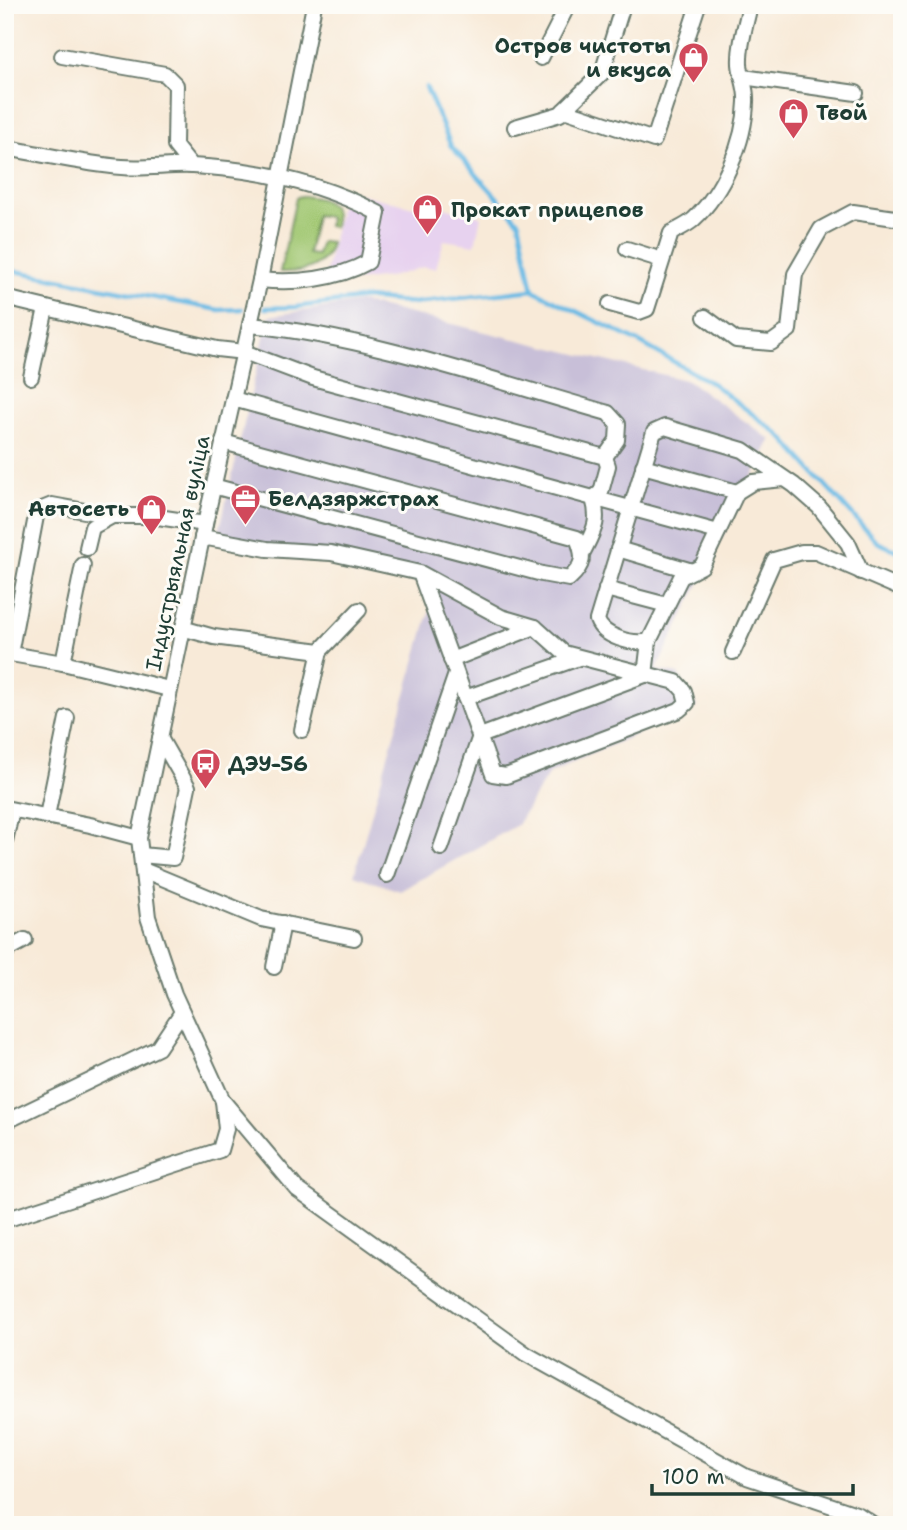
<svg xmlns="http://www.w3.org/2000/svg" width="907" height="1530" font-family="'Shantell Sans',sans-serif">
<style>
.built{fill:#e7d2ef}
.industrial{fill:#c8bfd8}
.green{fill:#a1c772;stroke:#608253;stroke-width:2}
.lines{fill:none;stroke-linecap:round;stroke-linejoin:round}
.stream{stroke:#69bae4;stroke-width:4.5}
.minor-casing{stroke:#6b7a6d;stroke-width:18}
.minor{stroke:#fff;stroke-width:14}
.labels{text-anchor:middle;stroke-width:6;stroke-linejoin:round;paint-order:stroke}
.poi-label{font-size:21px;font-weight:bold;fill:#1f3d34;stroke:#fdfcf7;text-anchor:start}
.street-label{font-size:21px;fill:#1f3d34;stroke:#fdfcf7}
</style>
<rect width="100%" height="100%" fill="#fdfcf7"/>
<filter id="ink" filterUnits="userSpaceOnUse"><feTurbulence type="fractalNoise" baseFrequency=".0143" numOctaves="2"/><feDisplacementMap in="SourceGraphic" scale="14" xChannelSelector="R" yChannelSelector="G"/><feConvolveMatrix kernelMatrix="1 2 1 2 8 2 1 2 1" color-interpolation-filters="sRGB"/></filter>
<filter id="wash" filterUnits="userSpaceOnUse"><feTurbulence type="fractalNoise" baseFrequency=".00686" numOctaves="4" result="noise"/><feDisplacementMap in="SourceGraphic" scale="28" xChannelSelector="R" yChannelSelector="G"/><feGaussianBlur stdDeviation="1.57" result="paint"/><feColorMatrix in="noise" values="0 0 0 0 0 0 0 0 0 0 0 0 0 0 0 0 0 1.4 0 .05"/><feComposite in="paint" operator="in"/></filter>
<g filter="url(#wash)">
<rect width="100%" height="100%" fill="#f8ead8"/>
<polygon class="built" points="344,190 434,212 443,207 481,216 475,245 444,240 436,268 423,267 394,276 323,286"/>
<polygon class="industrial" points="361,302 689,381 771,440 656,670 678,674 697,707 549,773 517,825 400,891 354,875 431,606 423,584 217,541 269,316"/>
<path class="green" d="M 300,196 C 322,197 340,202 334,227 L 328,226 L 329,217 L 316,215 L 308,254 L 317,255 L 321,241 L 331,242 C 327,267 302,273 280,272 L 296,198 Z"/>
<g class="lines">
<g class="stream">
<polyline points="426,87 451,146 519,222 533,290"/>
<polyline points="5,269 219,310 242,309"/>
<polyline points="265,308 296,307 366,298 414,303 533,290 639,342 713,384 780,435 877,542 902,553"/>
</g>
</g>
</g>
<g filter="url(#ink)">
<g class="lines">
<defs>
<g id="minor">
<polyline points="314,5 260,280 205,524 139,838 148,917 174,994 223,1101 297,1189 526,1354 747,1477 859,1515 874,1525"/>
<polyline points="62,56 165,74 176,85 175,146 191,166"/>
<polyline points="541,58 568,5"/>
<polyline points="743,77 856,93"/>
<polyline points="564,110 654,140 698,5"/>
<polyline points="515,127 560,114 602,73 623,5"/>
<path d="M 5,148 C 44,154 83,164 122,167 C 145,169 169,165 192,166 C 256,169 321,183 378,213 L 368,262 C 338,279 295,284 260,280"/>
<polyline points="627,249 662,260"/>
<polyline points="5,298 217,349 244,352 313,378 605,457 608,466 601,492 593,498 233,399"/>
<path d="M 610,304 L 639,312 L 647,309 L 671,233 C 678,229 688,225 694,219 C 723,192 745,142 746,102 C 747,88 741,77 740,64 C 739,45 746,24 750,5"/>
<polyline points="705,317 736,340 771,343 789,330 795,274 821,229 853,212 902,219"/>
<path d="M 250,325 C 369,337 492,380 608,413 L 618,424 L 617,440 L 605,457"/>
<polyline points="31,377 46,308"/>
<polyline points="643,466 737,492"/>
<path d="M 784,479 L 753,482 L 737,492 L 702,566 L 681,577 L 649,641 C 632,645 603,637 597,620 L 654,432 L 665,427 L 743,450 L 794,485 L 819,507 L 848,543 L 861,572"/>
<path d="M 213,486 L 542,574 L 569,579 C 584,565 585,557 577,538 L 223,442"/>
<polyline points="202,537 267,549 331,553 420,573 501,617 535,627 564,653 676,682 684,691 687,703 679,710 506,776 493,774 420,573"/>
<polyline points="87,548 92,527 112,516 151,516 205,524"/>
<polyline points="618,549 692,571"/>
<path d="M 583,552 C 594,530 600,522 593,498 L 718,532"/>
<polyline points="606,589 667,605"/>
<polyline points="182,628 214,637 320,651 359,610"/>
<polyline points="733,652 774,560 802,552 816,552 902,589"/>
<polyline points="5,653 63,663 169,689"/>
<polyline points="10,654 37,511 52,505 112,516"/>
<polyline points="451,660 535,627"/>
<polyline points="63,663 83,565"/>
<polyline points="465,698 579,658"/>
<polyline points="302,730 320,651"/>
<polyline points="5,808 90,825 139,838"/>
<polyline points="47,816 67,718"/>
<polyline points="5,841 12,810"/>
<polyline points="441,848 480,736 645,675 649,641"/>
<polyline points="141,855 173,858 188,787 160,738"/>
<polyline points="143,870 261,919 354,938"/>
<polyline points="387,875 456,674"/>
<polyline points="5,951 25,940"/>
<polyline points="274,967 283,923"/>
<polyline points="5,1122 158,1048 182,1012"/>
<polyline points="5,1220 220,1150 226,1129 223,1101"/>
</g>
</defs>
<use href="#minor" class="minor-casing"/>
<use href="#minor" class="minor"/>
</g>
</g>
<defs>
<symbol id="shop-pin" viewBox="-11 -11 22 30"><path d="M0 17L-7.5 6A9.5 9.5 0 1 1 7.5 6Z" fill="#d1495b" stroke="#fdfcf7"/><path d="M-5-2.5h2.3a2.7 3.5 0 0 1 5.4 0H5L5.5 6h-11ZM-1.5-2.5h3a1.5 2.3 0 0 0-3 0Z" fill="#fff"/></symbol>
<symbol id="office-pin" viewBox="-11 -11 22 30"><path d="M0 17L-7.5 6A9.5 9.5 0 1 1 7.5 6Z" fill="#d1495b" stroke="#fdfcf7"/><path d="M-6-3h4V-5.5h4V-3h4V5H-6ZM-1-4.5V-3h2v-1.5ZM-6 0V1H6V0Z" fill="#fff"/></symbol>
<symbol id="bus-pin" viewBox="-11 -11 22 30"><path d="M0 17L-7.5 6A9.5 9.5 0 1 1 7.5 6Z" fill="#d1495b" stroke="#fdfcf7"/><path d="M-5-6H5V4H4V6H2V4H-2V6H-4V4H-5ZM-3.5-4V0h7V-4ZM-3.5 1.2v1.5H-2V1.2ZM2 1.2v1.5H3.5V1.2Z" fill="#fff"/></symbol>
</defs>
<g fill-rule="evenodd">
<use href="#shop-pin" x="676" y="40" width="35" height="47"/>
<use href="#shop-pin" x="776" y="96" width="35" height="47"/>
<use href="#shop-pin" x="410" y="192" width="35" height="47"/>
<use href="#office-pin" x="228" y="482" width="35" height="47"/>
<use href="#shop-pin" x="134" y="492" width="35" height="47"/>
<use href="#bus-pin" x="188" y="746" width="35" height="47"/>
</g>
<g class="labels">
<g class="poi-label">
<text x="671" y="53" text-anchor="end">Остров чистоты<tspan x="671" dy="24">и вкуса</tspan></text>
<text x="816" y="120">Твой</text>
<text x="451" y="217">Прокат прицепов</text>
<text x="268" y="506">Белдзяржстрах</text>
<text x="129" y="516" text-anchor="end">Автосеть</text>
<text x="228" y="771">ДЭУ-56</text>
</g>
<g class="street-label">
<text transform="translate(178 553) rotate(-78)" y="7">Індустрыяльная вуліца</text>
</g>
</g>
<rect width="907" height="1530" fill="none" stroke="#fdfcf7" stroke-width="28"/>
<path d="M652 1484v10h201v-10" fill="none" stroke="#1f3d34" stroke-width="3.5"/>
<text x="662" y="1484" font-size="21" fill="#1f3d34" stroke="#fdfcf7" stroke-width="5" paint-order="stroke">100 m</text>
</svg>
